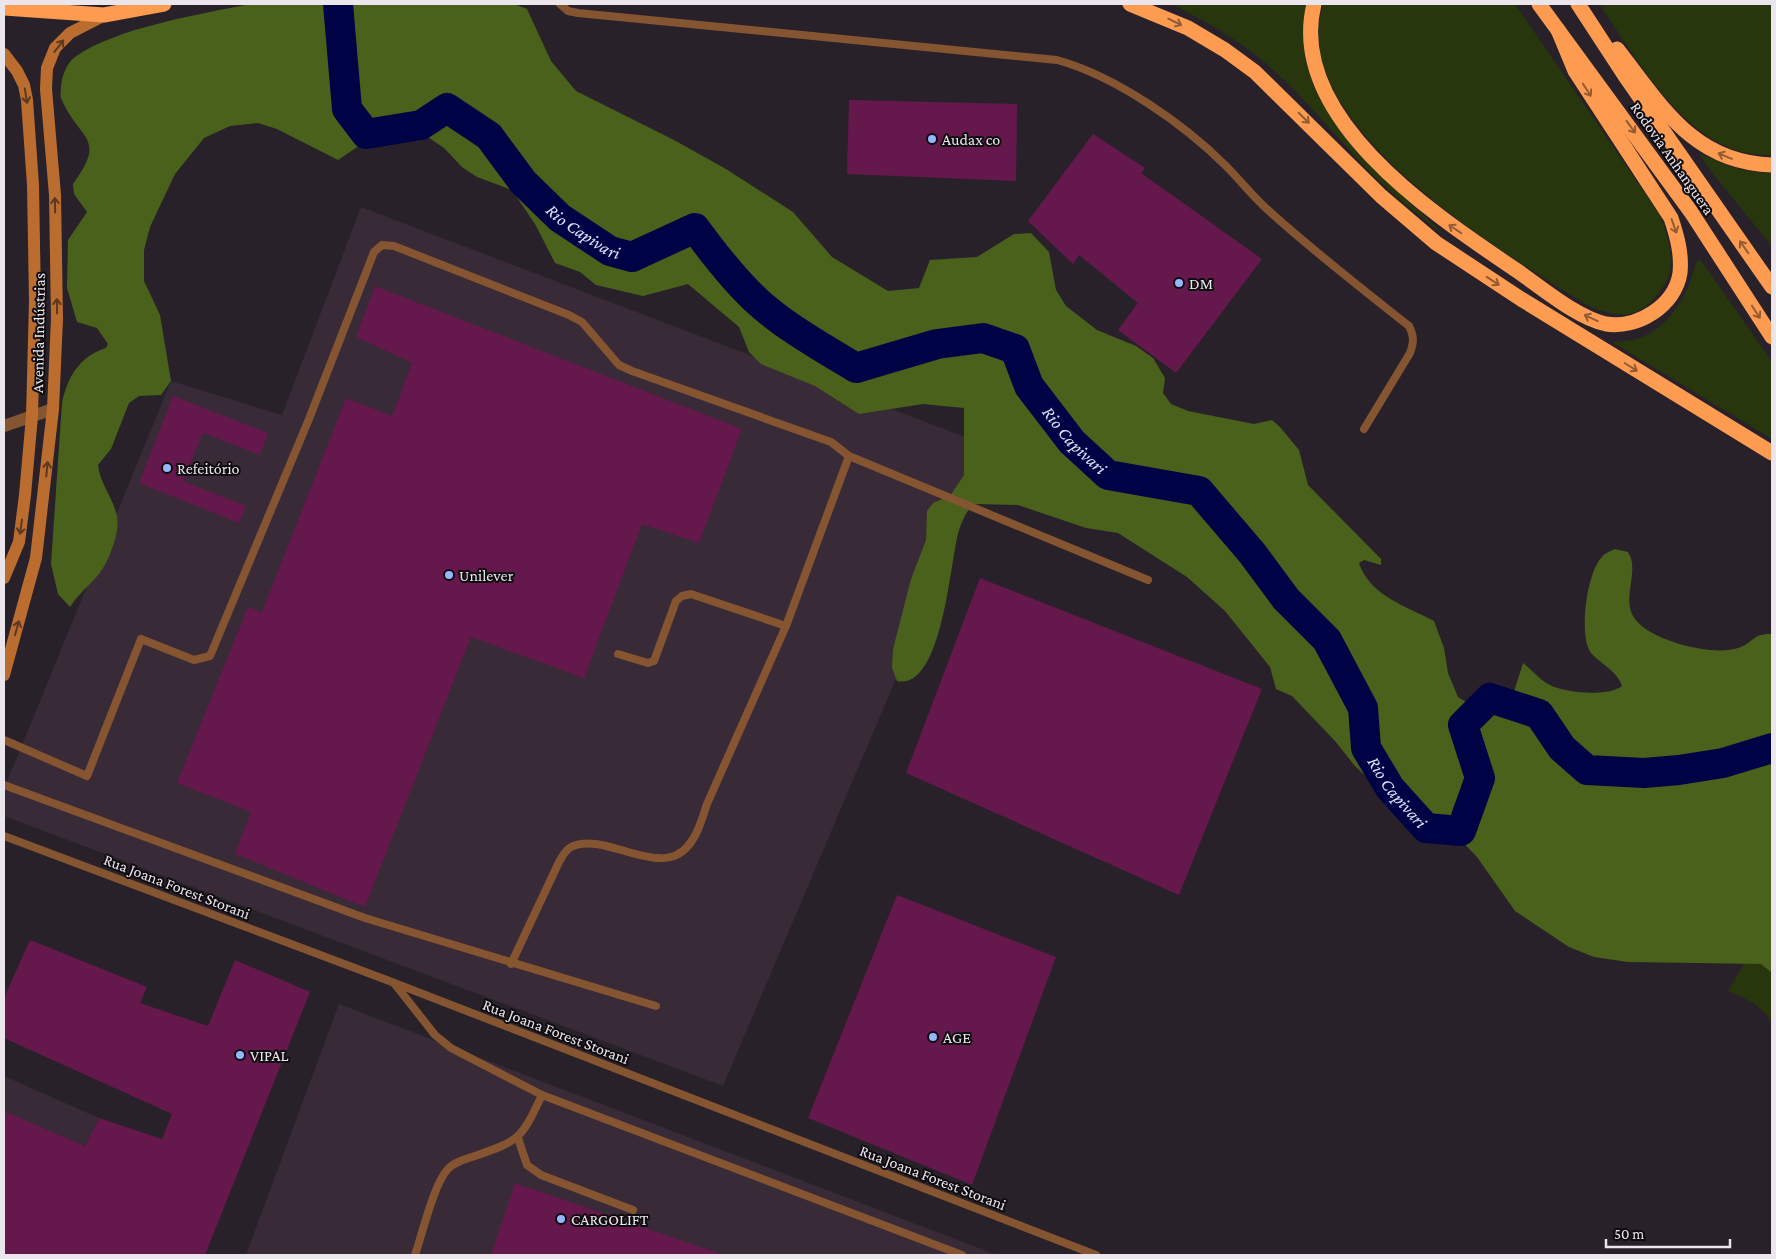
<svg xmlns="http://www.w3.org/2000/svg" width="1776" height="1259" font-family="'Crimson Pro',serif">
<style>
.industrial{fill:#382a36}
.green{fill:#28360d}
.forest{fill:#49611b}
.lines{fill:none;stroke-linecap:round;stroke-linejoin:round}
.river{stroke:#000246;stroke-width:30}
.building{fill:#65184b}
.lane{stroke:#855430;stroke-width:8}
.street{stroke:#855430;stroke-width:12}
.secondary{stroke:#bb6d2f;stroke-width:12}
.highway{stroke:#fd9b51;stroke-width:15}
.oneway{stroke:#925b34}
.oneway2{stroke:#5c381e}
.poi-dot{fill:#96b6fd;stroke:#0f0c10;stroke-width:2}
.labels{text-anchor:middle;stroke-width:4;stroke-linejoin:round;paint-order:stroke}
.poi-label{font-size:16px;fill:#ebe6ec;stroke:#0f0c10;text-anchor:start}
.street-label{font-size:16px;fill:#ebe6ec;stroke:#0f0c10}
.water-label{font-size:18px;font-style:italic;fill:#d9e5f9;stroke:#0f0c10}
</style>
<rect width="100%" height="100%" fill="#28212a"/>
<g class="industrial">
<polygon points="361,207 994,448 723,1086 4,816 4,789 171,381 282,415"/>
<polygon points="339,1004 997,1255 246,1255"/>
<polygon points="4,1076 99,1118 85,1146 28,1122 4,1182"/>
</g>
<g class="green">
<path d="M 1171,4 L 1307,4 C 1305,20 1303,37 1305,53 C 1312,121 1402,193 1448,238 C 1424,219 1400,201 1378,180 C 1337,140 1303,93 1258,57 C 1232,36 1202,19 1171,4 Z"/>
<path d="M 1323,4 L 1515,4 L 1660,215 C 1666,232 1673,252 1670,271 C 1669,280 1662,288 1657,295 C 1636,322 1613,317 1585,304 C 1502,252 1361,166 1325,71 C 1317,50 1317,26 1323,4 Z"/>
<path d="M 1599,4 L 1772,4 L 1772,155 C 1690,159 1640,62 1599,4 Z"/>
<path d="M 1699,153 C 1723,164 1745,173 1772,173 L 1772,246 L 1713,174 Z"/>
<path d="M 1700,259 L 1772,362 L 1772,439 L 1612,342 C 1621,341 1632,341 1640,338 C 1671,326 1689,293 1696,262 Z"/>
<path d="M 1744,964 L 1761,964 L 1772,973 L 1772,1023 C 1763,1006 1745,998 1728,991 Z"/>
</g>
<path class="forest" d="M 250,4 L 514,4 L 527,9 L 551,61 L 576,91 L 674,140 L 726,169 L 793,212 L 832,257 L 888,291 L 919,288 L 930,260 L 977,257 L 1014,234 L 1031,233 L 1049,252 L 1056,290 L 1066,306 L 1097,330 L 1136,346 L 1153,358 L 1165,378 L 1163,393 L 1171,404 L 1188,411 L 1254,424 L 1272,420 L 1280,427 L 1299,450 L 1308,485 L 1381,559 L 1381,565 L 1364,560 L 1359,563 C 1370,596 1406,606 1434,621 L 1444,648 L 1448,673 L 1458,697 L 1482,712 L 1512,698 L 1523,663 C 1532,670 1541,681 1550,685 C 1565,693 1609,697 1622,686 C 1618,672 1601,664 1591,653 C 1578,636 1587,571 1602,557 C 1605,553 1611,551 1615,549 L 1628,552 C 1640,571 1622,596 1633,616 C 1646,640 1713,657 1738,648 C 1754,643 1752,633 1772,634 L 1772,973 L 1761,964 L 1628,962 L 1594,957 L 1569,947 L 1515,911 L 1477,857 L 1453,832 L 1403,811 L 1355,766 L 1335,741 L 1292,696 L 1276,689 L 1270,667 L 1225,611 L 1187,577 L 1118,533 L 1086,528 L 1018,505 L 974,504 C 967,510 962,520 959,530 C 950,559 943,691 897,681 L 892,668 L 893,649 L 911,579 L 926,540 L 927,511 L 933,503 L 950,496 L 964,475 L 964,408 L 923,404 L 859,414 L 815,386 L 761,364 L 749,352 L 739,327 L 688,284 L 643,296 L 596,285 L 580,272 L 555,263 L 535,224 L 512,190 L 477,177 L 462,167 L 444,148 L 425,135 L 405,131 L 375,135 L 338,160 L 277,129 L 258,123 L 230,126 L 204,138 L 175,174 L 150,227 L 144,250 L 144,281 L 160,315 L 171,381 L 161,395 L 139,396 L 129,403 L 111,449 L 98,465 C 100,484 113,497 117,516 C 120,531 111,555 103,568 C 95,582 80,591 70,607 L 58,594 L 51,564 L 62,403 C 68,376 79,357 106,348 L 108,344 L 97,328 L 77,322 L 67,288 L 68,240 L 87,212 L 74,194 L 73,184 C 108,136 79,141 61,98 C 60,95 61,91 61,87 C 62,76 66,64 75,57 C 115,28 201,14 250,4 Z"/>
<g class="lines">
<path class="river" id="s1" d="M 338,4 L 347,109 L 366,134 L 421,125 L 447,108 L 489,136 L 523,182 L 560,218 L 610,251 L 632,257 L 695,228 C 714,254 734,280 758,302 C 787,328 823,348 856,368 L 937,344 L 983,338 L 1015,349 L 1029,386 L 1072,442 L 1108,475 L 1199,491 L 1252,553 L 1286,599 L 1327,640 L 1363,708 L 1366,748 L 1390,788 L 1426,828 L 1461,831 L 1480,778 L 1463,725 L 1490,698 L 1539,714 L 1562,748 L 1587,770 L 1644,773 L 1679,770 L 1723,763 L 1772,748"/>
</g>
<g class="building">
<polygon points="849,100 1017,104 1016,181 847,174"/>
<polygon points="1093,134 1145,168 1141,173 1262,259 1176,373 1118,330 1138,303 1079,255 1073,264 1028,221"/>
<polygon points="375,286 742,429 699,543 642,524 584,678 471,637 365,907 235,854 251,812 177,783 248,607 262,612 346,398 392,416 412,363 356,337"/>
<polygon points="173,396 268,433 260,455 203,433 183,481 246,506 239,523 139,483"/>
<polygon points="980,578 1262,689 1179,895 906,773"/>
<polygon points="897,895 1056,957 972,1185 808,1118"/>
<polygon points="30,940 147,987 140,1003 208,1026 235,960 310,992 205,1255 4,1255 4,1111 85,1146 99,1118 162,1139 172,1114 4,1038 4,998"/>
<polygon points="515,1183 718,1253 717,1255 491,1255"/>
</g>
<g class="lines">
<g class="lane">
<path d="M 560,4 L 568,11 L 578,13 L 1057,60 C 1115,76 1183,123 1226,166 C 1240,180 1253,197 1268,210 C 1313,251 1361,288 1409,326 C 1414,336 1414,342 1410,353 L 1364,429"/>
<polyline points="849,456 1148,580"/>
<polyline points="618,654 648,663 654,661 676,601 682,596 691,594 786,626"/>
<path d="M 4,740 L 87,776 L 141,639 L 194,660 L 210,656 L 309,419 L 374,252 L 382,245 L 394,246 L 569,315 L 582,322 L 619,365 L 632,371 L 831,442 L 849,456 L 786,626 L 707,804 C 702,819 698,834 688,846 C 660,880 604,830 571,847 C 565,850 562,857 559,862 L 511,964"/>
<polyline points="4,785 365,918 656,1006"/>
<polyline points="4,836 392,982 1096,1255"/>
<polyline points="394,983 435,1035 451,1048 542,1095 962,1255"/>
<polyline points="518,1138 527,1165 541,1175 633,1210"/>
<path d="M 415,1255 C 422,1235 434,1183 448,1169 C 454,1162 466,1159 475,1156 C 521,1140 521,1139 542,1095"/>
</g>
<polyline class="street" points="4,426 53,409"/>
<g class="secondary">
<polyline points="4,54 17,71 24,85 27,100 33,185 35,301 32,416 25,495 19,542 4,578"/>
<polyline points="4,675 36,558 53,409 57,319 55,195 46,89 47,68 55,48 70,33 103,16"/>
</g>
<g class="highway">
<polyline points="1130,4 1188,28 1225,50 1255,72 1381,196 1436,243 1521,299 1772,453"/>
<path d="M 1314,4 C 1286,118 1436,216 1516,270 C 1541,287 1577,318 1606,324 C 1637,329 1675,306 1680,273 C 1682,254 1677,236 1671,218 L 1575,71 L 1558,30"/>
<polyline points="1539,4 1691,212 1772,337"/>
<polyline points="1578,4 1625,76 1772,287"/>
<polyline points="4,8 104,15 164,4"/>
<path d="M 1617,49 C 1661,105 1693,163 1772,165"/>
</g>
</g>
<defs><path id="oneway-shaft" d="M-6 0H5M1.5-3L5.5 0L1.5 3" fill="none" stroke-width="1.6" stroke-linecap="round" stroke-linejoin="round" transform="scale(1.25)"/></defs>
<g class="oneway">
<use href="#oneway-shaft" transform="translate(1175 22) rotate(26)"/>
<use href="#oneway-shaft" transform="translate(1587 90) rotate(57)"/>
<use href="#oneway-shaft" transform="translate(1304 118) rotate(45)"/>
<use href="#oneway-shaft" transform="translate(1631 127) rotate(54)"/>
<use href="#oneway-shaft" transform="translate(1725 156) rotate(-157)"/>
<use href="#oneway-shaft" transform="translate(1674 226) rotate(71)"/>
<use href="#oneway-shaft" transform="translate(1455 229) rotate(-146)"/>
<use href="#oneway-shaft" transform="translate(1744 247) rotate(-125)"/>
<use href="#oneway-shaft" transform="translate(1493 281) rotate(33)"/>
<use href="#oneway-shaft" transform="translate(1756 312) rotate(57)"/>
<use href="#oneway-shaft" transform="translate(1591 318) rotate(-155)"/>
<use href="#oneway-shaft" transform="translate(1631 367) rotate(32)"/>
</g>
<g class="oneway2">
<use href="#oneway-shaft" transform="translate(59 46) rotate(-52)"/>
<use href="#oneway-shaft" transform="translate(26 96) rotate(81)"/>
<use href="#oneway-shaft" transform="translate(55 205) rotate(-91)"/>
<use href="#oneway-shaft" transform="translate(57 306) rotate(-91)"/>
<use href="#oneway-shaft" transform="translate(47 469) rotate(-84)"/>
<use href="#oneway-shaft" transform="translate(21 527) rotate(98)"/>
<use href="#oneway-shaft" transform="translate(17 628) rotate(-74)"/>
</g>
<g class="poi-dot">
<circle cx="932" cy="139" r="5"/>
<circle cx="1179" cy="283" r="5"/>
<circle cx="167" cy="468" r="5"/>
<circle cx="449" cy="575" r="5"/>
<circle cx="933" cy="1037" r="5"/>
<circle cx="240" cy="1055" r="5"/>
<circle cx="561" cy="1219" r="5"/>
</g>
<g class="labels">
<g class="poi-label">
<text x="942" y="145">Audax co</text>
<text x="1189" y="289">DM</text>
<text x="177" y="474">Refeitório</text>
<text x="459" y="581">Unilever</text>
<text x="943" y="1043">AGE</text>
<text x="250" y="1061">VIPAL</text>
<text x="571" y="1225">CARGOLIFT</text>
</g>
<g class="street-label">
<text transform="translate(1673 158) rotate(55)" y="6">Rodovia Anhanguera</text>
<text transform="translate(38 333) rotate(-89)" y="6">Avenida Indústrias</text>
<text transform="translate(177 886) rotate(21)" y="6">Rua Joana Forest Storani</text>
<text transform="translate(556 1031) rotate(21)" y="6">Rua Joana Forest Storani</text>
<text transform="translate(933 1177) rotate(21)" y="6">Rua Joana Forest Storani</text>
</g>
<g class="water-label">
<text dy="6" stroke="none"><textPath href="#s1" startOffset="410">Rio Capivari</textPath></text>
<text dy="6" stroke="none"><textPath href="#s1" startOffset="1026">Rio Capivari</textPath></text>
<text dy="6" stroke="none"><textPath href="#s1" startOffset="1535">Rio Capivari</textPath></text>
</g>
</g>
<rect width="1776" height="1259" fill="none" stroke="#ebe6ec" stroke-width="10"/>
<path d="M1606 1239v8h124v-8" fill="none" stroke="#ebe6ec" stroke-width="2.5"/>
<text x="1614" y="1239" font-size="15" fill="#ebe6ec" stroke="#0f0c10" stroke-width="4" paint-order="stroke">50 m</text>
</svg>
